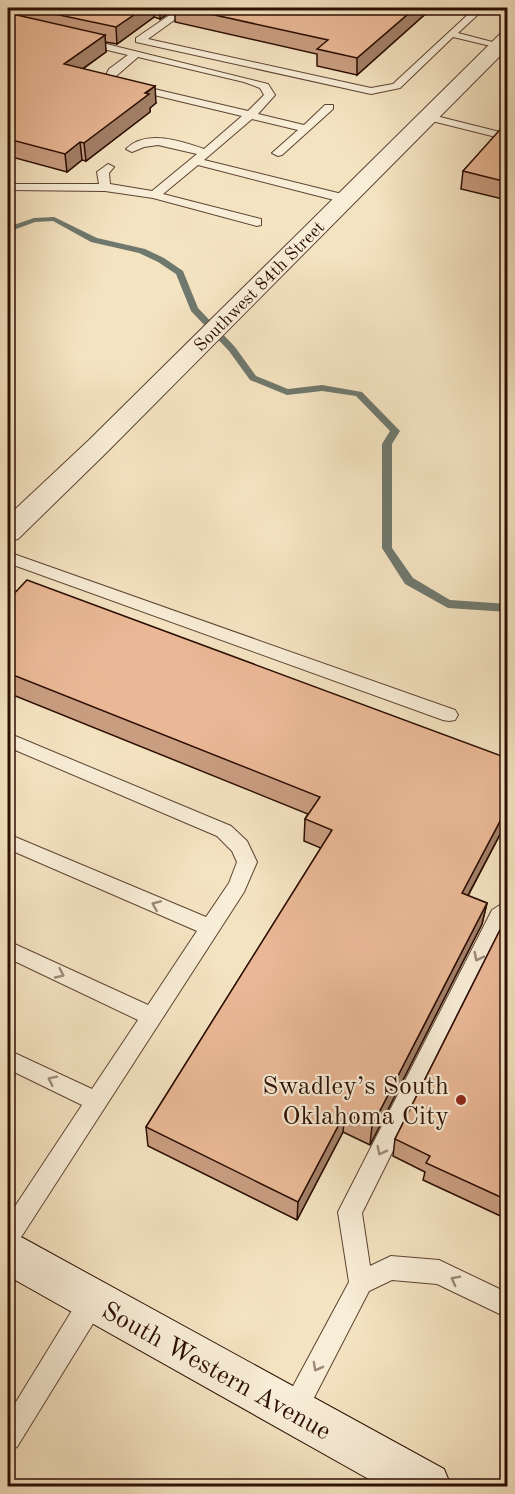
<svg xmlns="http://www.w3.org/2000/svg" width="515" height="1494" font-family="'Old Standard TT',serif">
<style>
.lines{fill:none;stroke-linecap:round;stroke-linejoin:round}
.stream{fill:#6f786d;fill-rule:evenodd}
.service-casing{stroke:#5e4332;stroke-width:2}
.minor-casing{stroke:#5e4332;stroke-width:2}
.secondary-casing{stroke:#2c0e03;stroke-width:2}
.service{fill:#f8edd7;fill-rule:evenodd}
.minor{fill:#f8edd7;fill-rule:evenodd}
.secondary{fill:#f8edd7;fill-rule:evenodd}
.wall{fill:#c99e81;stroke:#2c0e03;stroke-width:1.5}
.shaded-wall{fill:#a48169;stroke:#2c0e03;stroke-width:1.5}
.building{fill:#eab896;stroke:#2c0e03;stroke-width:1.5}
.oneway{stroke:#9c8978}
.poi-dot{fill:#8f2418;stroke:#f8edd7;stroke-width:2}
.labels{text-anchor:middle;stroke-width:4.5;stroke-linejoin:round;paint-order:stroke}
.far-street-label{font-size:18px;fill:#2c0e03;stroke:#f8edd7}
.near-poi-label{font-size:26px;fill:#2c0e03;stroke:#f8edd7;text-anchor:end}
.near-street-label{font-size:26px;fill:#2c0e03;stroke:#f8edd7}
</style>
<rect width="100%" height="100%" fill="#f4e3c1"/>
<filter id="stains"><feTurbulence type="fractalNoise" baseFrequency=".00333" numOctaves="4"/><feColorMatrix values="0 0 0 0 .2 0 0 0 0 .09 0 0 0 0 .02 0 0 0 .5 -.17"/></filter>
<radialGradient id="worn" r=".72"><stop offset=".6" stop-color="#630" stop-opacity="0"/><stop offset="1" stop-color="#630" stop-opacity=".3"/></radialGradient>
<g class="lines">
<polygon class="stream" points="54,217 97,238 145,249 164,258 183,271 198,308 235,347 256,376 288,389 322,385 362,392 400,431 392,444 392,548 413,578 450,600 508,604 508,612 448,608 405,584 382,548 382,444 390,431 356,396 322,391 287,395 250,380 229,351 191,311 176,274 158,262 139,253 91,242 53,221 35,222 8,232 8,227 34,218"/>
<defs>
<g id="service">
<polygon points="180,8 191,8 148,39 371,88 393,84 475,8 485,8 458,33 504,45 499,48 453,37 400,88 371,94 136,42 136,38"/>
<path d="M 82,38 L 268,84 L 275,95 L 258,114 L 304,125 L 325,105 L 333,105 L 333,109 L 282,155 L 278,156 L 272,153 L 298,130 L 252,119 L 204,160 L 350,196 L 352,199 L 346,203 L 198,165 L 163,194 L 261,219 L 261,225 L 257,226 L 153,198 L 105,191 L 8,190 L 8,186 L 12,184 L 99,184 L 97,172 L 108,164 L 114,167 L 109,173 L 110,184 L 152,191 L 197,154 L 158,145 L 144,147 L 132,152 L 126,149 C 146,129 181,141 204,149 L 242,116 L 112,85 L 105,77 L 109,69 L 128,55 L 78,43 L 78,39 ZM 138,57 L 244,82 L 260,88 L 264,95 L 248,111 L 120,81 L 115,77 Z"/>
<polygon points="428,114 508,134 508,140 424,119 424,115"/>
<polygon points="8,552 455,710 458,715 455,720 449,721 443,720 8,563"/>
<polygon points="8,733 231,826 247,841 257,862 244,892 16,1245 8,1248 8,1217 82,1105 8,1069 8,1050 92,1089 138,1020 8,958 8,941 148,1005 197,931 8,849 8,834 206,917 229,883 237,862 232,851 217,836 8,747"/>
<polygon points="508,900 508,920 362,1213 370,1266 391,1256 439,1260 508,1293 508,1318 437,1284 392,1280 369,1291 302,1421 293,1425 284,1421 280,1412 284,1403 349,1282 338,1212 492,910"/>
<polygon points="93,1288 102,1291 105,1300 102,1309 17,1447 8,1451 8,1415 84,1291"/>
</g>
<polygon id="minor" points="508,32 508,48 107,452 18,539 8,541 8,516 89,440 501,33"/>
<polygon id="secondary" points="8,1232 23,1238 444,1469 451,1486 381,1486 8,1276"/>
</defs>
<use href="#service" class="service-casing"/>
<use href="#minor" class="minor-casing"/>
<use href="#secondary" class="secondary-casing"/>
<use href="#service" class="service"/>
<use href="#minor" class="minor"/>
<use href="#secondary" class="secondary"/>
</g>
<g class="wall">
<polygon points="8,8 432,8 357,75 317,66 317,54 175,22 175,9 160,19 154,17 117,44 105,42 106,52 83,69 156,103 150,108 150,112 86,161 82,160 67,172 8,156"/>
<polygon points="507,84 507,106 501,105 503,88"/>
<polygon points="507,124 507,200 461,189 463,171"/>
<polygon points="8,600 507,821 468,896 487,903 482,924 370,1145 343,1132 297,1220 148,1146 146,1127 321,848 304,841 305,819 308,814 8,693"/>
<polygon points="507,916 507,1219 423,1180 425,1172 393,1156 395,1139"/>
</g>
<g class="shaded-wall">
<polygon points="144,8 154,8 154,17 117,44 116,27"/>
<polygon points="160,8 175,8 175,9 160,19"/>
<polygon points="415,8 432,8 357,75 357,58"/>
<polygon points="105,35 106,52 65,81 64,64"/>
<polygon points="155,86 156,103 150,108 150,112 86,161 84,143"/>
<polygon points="80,142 82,160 67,172 65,154"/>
<polygon points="507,808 507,821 458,914 462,893"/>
<polygon points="487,903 482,924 370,1145 372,1126"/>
<polygon points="345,1113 343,1132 297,1220 298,1202"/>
</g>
<g class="building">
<polygon points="26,8 144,8 116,27"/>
<polygon points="183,8 415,8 357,58 317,49 328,40"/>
<polygon points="8,13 105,35 64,64 155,86 145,93 149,94 84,143 80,142 65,154 8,139"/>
<polygon points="505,124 507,124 507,182 463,171"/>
<polygon points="27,580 507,758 507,808 462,893 487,903 372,1126 345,1113 298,1202 146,1127 332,830 305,819 320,797 8,673 8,600"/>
<polygon points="507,916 507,1200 426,1163 430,1156 395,1139"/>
</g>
<defs><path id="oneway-chevron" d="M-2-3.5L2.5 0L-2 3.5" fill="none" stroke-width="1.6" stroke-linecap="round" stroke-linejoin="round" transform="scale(1.5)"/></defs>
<g class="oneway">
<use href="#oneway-chevron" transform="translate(156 905) rotate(-157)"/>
<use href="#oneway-chevron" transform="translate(478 957) rotate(117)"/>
<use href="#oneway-chevron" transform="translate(60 974) rotate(25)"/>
<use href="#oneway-chevron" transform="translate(52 1080) rotate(-154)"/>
<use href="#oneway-chevron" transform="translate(381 1151) rotate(117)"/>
<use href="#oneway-chevron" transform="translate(455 1280) rotate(-153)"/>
<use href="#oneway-chevron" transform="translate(317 1367) rotate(118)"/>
</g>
<circle class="poi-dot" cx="461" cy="1100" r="6"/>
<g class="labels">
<g class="far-street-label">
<text transform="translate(259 286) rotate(-45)" y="6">Southwest 84th Street</text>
</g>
<g class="near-poi-label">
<text x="449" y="1094">Swadley’s South<tspan x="449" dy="30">Oklahoma City</tspan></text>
</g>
<g class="near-street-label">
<text transform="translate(217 1370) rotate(29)" y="9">South Western Avenue</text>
</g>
</g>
<rect width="515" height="1494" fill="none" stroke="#f4e3c1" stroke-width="30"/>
<rect x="9" y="9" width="497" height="1476" fill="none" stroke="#2c0e03" stroke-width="3"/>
<rect x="15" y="15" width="485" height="1464" fill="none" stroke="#2c0e03" stroke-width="1.5"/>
<rect width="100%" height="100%" filter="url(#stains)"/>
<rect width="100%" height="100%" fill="url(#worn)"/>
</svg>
